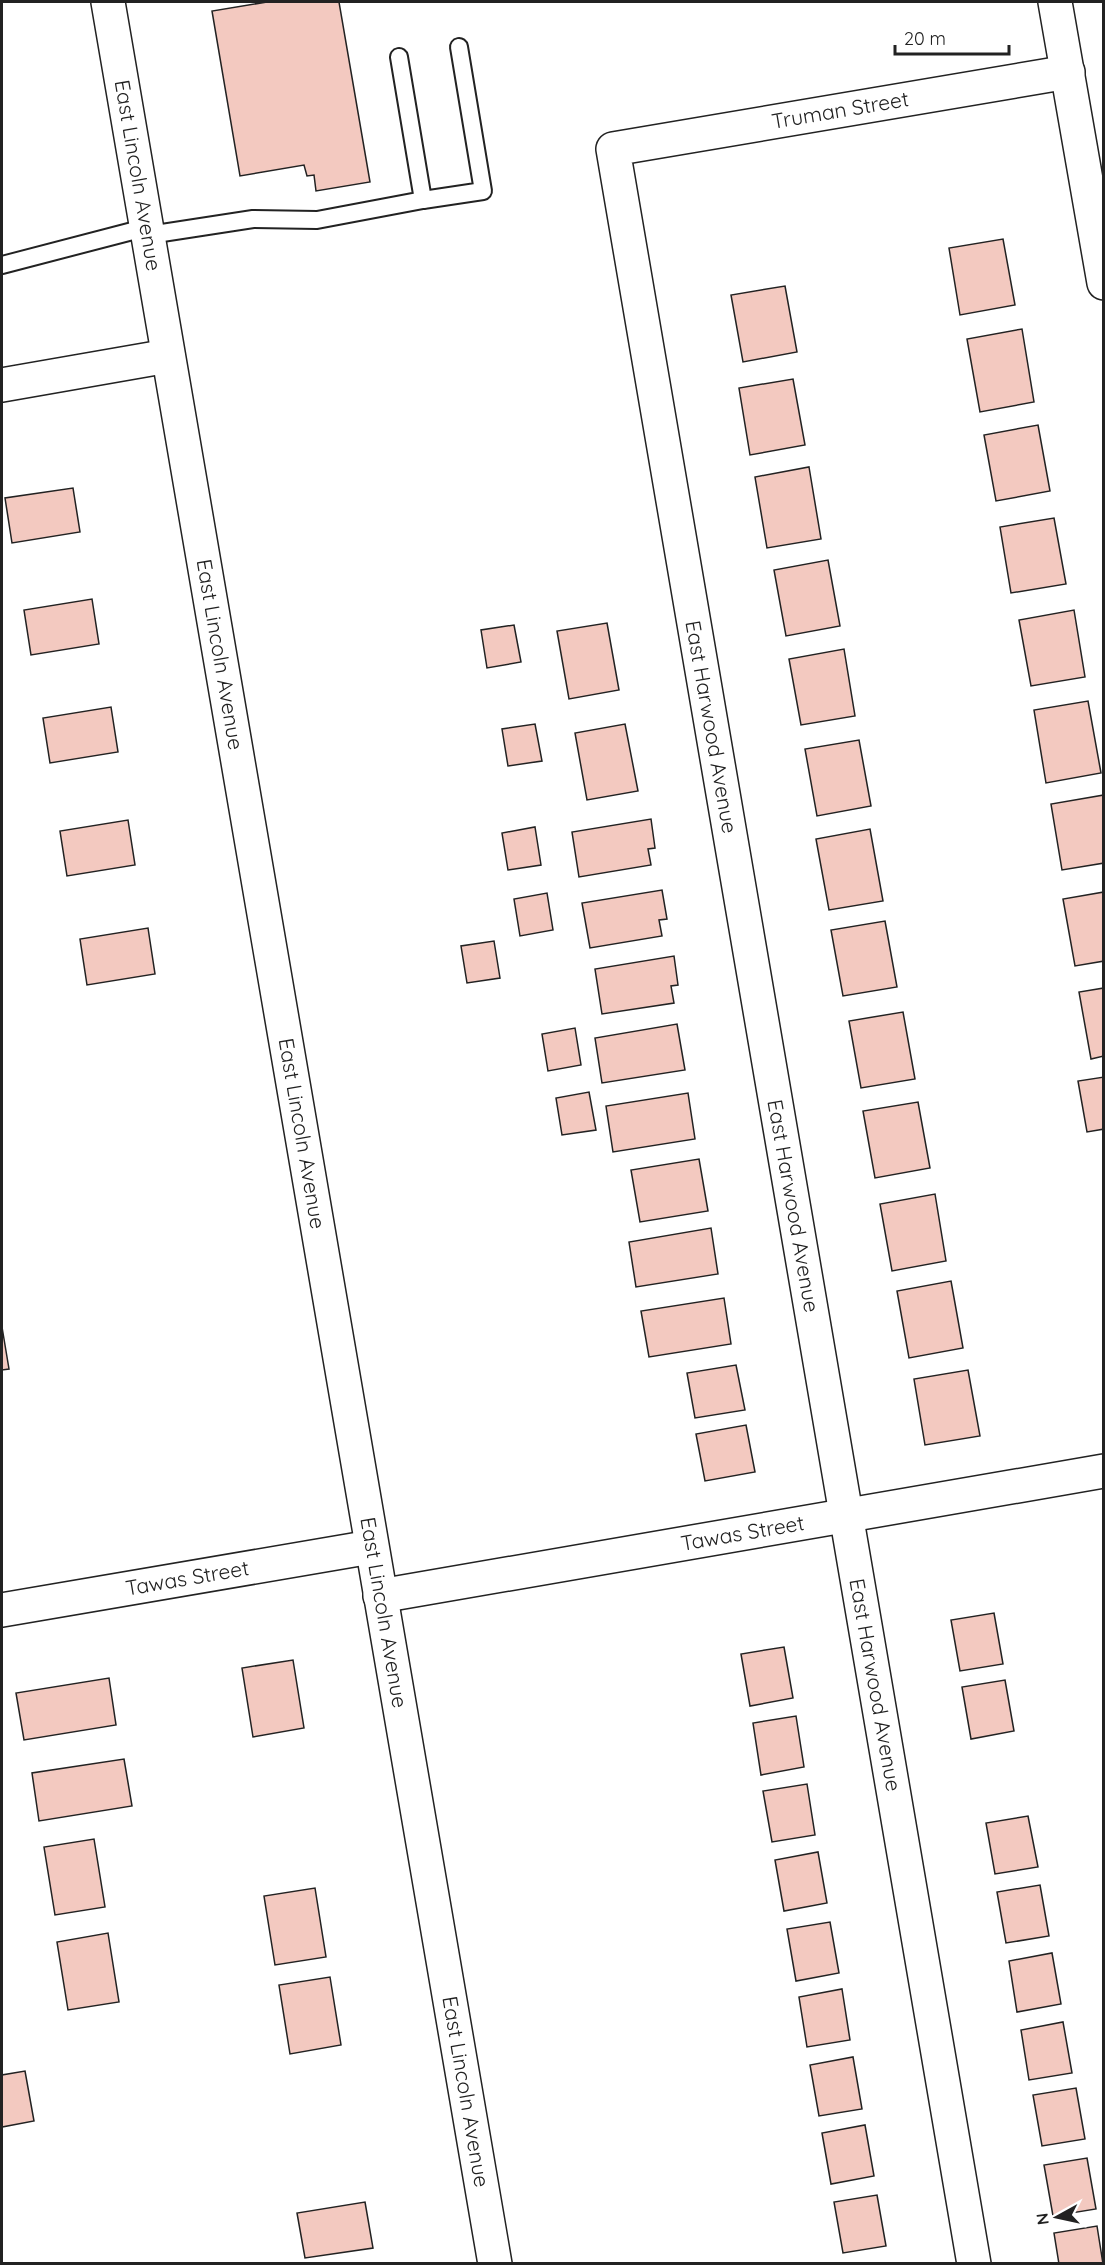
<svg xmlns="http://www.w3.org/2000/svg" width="1105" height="2265" font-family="Quicksand,sans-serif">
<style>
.building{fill:#f3c9c0;stroke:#222;stroke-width:1.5}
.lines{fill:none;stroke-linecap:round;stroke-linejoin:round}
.lane-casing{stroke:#222;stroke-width:20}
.street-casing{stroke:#222;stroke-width:36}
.secondary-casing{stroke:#222;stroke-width:36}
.lane{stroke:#fff;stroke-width:16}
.street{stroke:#fff;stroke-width:33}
.secondary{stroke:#fff;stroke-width:33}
.labels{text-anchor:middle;stroke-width:4.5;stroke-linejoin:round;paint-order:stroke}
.street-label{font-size:21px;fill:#222;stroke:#fff}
</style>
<rect width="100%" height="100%" fill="#fff"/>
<g class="building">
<polygon points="267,2 339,2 370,182 316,191 314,175 307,176 304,165 240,176 212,11"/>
<polygon points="1003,239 1015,305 960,315 949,248"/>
<polygon points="785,286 797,352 743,362 731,295"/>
<polygon points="1022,329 1034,402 980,412 967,339"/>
<polygon points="793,379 805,445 750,455 739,388"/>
<polygon points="1038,425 1050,491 996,501 984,435"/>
<polygon points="809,467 821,539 767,548 755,477"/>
<polygon points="73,488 80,532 12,543 5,498"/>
<polygon points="1054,518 1066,584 1011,593 1000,527"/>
<polygon points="828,560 840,626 786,636 774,570"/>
<polygon points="92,599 99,644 31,655 24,610"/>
<polygon points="1074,610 1085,677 1031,686 1019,620"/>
<polygon points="607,623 619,690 569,699 557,631"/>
<polygon points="514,625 521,662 487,668 481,630"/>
<polygon points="844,649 855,716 801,725 789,659"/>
<polygon points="1088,701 1101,773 1046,783 1034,710"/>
<polygon points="111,707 118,752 50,763 43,718"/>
<polygon points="535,724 542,761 508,766 502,729"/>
<polygon points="625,724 638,791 587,800 575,733"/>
<polygon points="859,740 871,806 817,816 805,749"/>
<polygon points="1104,795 1104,863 1062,870 1051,804"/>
<polygon points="651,819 655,848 648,849 651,865 579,877 572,832"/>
<polygon points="128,820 135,865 67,876 60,831"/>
<polygon points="535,827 541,865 508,870 502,833"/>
<polygon points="870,829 883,901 829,910 816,839"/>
<polygon points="662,890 667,919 659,920 662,936 590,948 582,903"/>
<polygon points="1104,892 1104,961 1075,966 1063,899"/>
<polygon points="547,893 553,930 520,936 514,899"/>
<polygon points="885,921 897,987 843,996 831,930"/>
<polygon points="148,928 155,974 87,985 80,939"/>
<polygon points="494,941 500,978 467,983 461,946"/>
<polygon points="674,956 678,985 671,986 674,1003 602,1014 595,969"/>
<polygon points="1104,988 1104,1056 1091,1059 1079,992"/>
<polygon points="903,1012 915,1079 861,1088 849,1021"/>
<polygon points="677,1024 685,1070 602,1083 595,1038"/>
<polygon points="575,1028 581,1065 548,1071 542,1034"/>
<polygon points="1104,1077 1104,1129 1087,1132 1078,1081"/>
<polygon points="589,1092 596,1130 562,1135 556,1098"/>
<polygon points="688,1093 695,1139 613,1152 606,1106"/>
<polygon points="918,1102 930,1168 875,1178 863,1111"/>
<polygon points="699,1159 708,1211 640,1222 631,1170"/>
<polygon points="935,1194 946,1261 892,1271 880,1204"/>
<polygon points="711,1228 718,1274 636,1287 629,1242"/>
<polygon points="951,1281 963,1348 909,1358 897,1291"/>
<polygon points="724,1298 731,1344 649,1357 641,1311"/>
<polygon points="2,1327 9,1369 2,1370"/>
<polygon points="736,1365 745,1410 695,1418 687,1373"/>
<polygon points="968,1370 980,1436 925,1445 914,1379"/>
<polygon points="746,1425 755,1472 705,1481 696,1434"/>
<polygon points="994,1613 1003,1664 960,1671 951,1620"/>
<polygon points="784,1647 793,1698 750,1706 741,1654"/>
<polygon points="293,1660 304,1728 253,1737 242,1668"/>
<polygon points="109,1678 116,1725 24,1740 16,1693"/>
<polygon points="1005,1680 1014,1731 971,1739 962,1687"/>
<polygon points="796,1716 804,1767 761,1775 753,1723"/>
<polygon points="124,1759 132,1806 39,1821 32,1773"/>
<polygon points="807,1784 815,1835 772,1842 763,1791"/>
<polygon points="1028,1816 1038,1867 995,1874 986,1823"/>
<polygon points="94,1839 105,1907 55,1915 44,1847"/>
<polygon points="818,1852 827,1903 784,1911 775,1860"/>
<polygon points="1040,1885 1049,1936 1006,1943 997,1892"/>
<polygon points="315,1888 326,1957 275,1965 264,1896"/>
<polygon points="830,1922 839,1973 796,1981 787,1929"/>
<polygon points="108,1933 119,2002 68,2010 57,1942"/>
<polygon points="1052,1953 1061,2004 1017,2012 1009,1961"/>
<polygon points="330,1977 341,2045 290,2054 279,1985"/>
<polygon points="842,1989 850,2040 807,2047 799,1997"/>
<polygon points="1063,2022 1072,2073 1029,2080 1021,2030"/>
<polygon points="853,2057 862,2109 819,2116 810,2065"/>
<polygon points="25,2071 34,2121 2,2127 2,2075"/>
<polygon points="1076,2088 1085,2139 1042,2146 1033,2095"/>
<polygon points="865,2125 874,2176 831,2184 822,2133"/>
<polygon points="1087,2158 1096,2209 1053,2216 1044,2165"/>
<polygon points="877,2195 886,2246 843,2253 834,2202"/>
<polygon points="365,2202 373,2248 305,2258 297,2213"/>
<polygon points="1097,2226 1103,2264 1059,2264 1054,2233"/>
</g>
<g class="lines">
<defs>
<g id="lane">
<polyline points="423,200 483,191 459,47"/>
<polyline points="149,235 253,219 317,220 423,200 399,57"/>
<polyline points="2,265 148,227"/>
</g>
<g id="street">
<polyline points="1055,2 1104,283"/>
<polyline points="2,385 168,356"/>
<path id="s1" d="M 380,1596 L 1104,1471"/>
<path id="s2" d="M 2,1610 L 371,1547"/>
<path id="s3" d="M 974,2264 L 613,149 L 1068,72"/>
</g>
<g id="secondary">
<path id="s4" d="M 108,2 L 495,2264"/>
</g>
</defs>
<use href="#lane" class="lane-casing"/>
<use href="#street" class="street-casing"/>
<use href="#secondary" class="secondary-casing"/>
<use href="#lane" class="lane"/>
<use href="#street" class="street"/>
<use href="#secondary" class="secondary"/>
</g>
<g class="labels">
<g class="street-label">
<text dy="7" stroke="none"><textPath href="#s3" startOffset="2376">Truman Street</textPath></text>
<text dy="7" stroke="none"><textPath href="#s4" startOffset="176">East Lincoln Avenue</textPath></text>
<text dy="7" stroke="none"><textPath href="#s4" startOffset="662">East Lincoln Avenue</textPath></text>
<text transform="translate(711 727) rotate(80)" y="7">East Harwood Avenue</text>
<text dy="7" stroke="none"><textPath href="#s4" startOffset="1148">East Lincoln Avenue</textPath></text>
<text transform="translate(793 1206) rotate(80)" y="7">East Harwood Avenue</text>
<text dy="7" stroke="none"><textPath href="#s1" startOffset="368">Tawas Street</textPath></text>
<text dy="7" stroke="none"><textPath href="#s2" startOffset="188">Tawas Street</textPath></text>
<text dy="7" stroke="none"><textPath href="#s4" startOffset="1634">East Lincoln Avenue</textPath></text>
<text transform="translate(875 1685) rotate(80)" y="7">East Harwood Avenue</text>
<text dy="7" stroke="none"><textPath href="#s4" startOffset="2120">East Lincoln Avenue</textPath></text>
</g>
</g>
<rect width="1105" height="2265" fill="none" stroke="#222222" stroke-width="6"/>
<g transform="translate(1057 2217) rotate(262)" stroke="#ffffff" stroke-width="4.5" paint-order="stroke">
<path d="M0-4.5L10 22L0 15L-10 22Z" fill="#222222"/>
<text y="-9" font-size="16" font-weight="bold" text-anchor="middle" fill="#222222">N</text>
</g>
<path d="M895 45v9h114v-9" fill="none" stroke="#222222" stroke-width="3"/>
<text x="904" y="45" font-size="18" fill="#222222" stroke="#ffffff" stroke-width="4.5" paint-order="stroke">20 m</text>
</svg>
